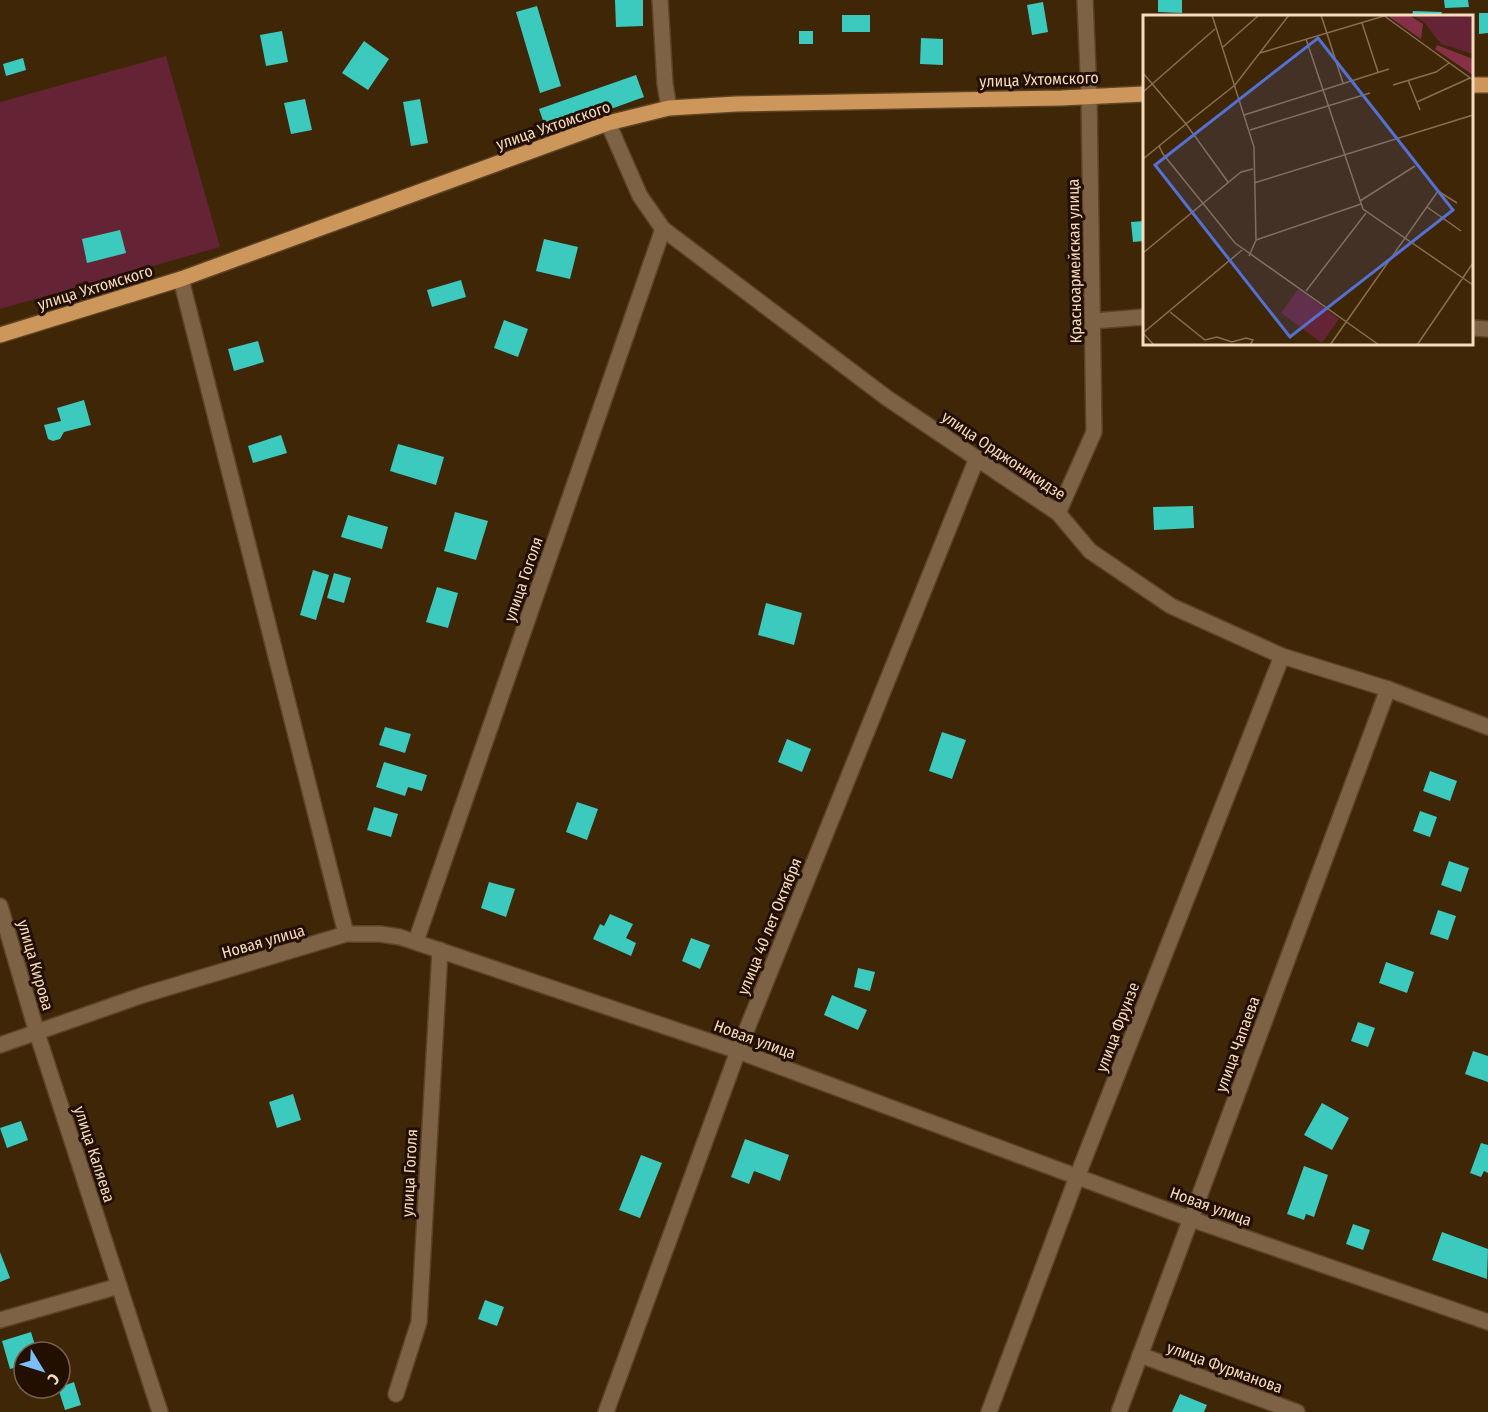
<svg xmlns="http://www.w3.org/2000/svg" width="1488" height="1412" font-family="'Fira Sans Condensed',sans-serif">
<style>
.green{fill:#642435}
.building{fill:#3ccabe}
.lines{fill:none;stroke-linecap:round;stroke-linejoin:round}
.minor-casing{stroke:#5c4324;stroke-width:18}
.major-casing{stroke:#5c4324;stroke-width:18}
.minor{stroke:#7d6246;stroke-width:15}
.major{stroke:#cd965b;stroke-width:15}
.labels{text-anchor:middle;stroke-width:6;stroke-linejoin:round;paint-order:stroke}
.street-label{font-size:16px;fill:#f7dbbf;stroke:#220f00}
.inset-road{fill:none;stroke:#896e51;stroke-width:1.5}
.view{fill:#5471d2;fill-opacity:0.15;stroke:#5471d2;stroke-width:3}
.inset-edge{fill:none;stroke:#f7dbbf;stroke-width:3}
</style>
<rect width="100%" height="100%" fill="#3f2607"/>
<polygon class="green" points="166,56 220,247 0,309 0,102"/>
<g class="building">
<polygon points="615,0 643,0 643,26 616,27"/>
<polygon points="1158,0 1182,0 1182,13 1158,12"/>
<polygon points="1444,0 1468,0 1469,7 1445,8"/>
<polygon points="1043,2 1048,32 1032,35 1027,5"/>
<polygon points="537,6 561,86 540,93 516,12"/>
<polygon points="1413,11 1442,12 1441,16 1412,16"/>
<polygon points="1479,13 1488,13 1488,33 1479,34"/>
<rect x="842" y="15" width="28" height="17"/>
<polygon points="282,31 288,62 266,66 260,35"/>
<rect x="799" y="31" width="14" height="13"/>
<polygon points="921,38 943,39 943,65 920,64"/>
<polygon points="364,41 389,59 368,90 342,73"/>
<polygon points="23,58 26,70 6,76 3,64"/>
<polygon points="636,75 644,97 547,132 539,109"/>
<polygon points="305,99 312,130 291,134 284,103"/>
<polygon points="420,99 428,143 411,146 403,102"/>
<polygon points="1144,221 1144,241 1133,242 1131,222"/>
<polygon points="120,230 126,253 87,263 82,239"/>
<polygon points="544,239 578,247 570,279 536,271"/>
<polygon points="461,280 466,297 432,307 427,290"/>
<polygon points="504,320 528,329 518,357 494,348"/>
<polygon points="258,341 264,362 234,371 228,349"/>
<polygon points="84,400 91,425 64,432 60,439 53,441 48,439 44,425 61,421 57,408"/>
<polygon points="281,435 287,453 253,463 248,446"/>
<polygon points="398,444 444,457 436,485 390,471"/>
<polygon points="1193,506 1194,528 1154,530 1153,507"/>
<polygon points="455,512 488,521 476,560 444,551"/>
<polygon points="348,515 388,527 382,549 341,537"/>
<polygon points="313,570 329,575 316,620 300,615"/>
<polygon points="334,573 351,578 344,603 327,598"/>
<polygon points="437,587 458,593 448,628 426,622"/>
<polygon points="766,603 802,613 794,645 758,635"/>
<polygon points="385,727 411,734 405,753 379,745"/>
<polygon points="942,732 966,740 952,779 929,771"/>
<polygon points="787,739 811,749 802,772 778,762"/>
<polygon points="384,762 427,775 422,791 408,787 405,796 376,787"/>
<polygon points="1430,771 1457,781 1450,801 1423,791"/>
<polygon points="577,802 598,809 587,840 566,832"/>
<polygon points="374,807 398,814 391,837 367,830"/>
<polygon points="1420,811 1437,817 1430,837 1413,831"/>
<polygon points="1449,861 1469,868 1461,892 1441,885"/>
<polygon points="489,882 515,889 506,917 481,908"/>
<polygon points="1438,910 1456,916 1448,940 1430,934"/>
<polygon points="610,914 633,924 626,938 636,943 631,956 593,939 600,924 604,926"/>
<polygon points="691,938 710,945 700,969 682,961"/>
<polygon points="1386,962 1414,972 1407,993 1379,983"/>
<polygon points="858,968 875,972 870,991 854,987"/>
<polygon points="832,995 867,1010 858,1030 824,1015"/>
<polygon points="1358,1022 1375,1028 1368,1047 1351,1041"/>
<polygon points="1473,1051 1488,1056 1488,1082 1465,1074"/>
<polygon points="293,1094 301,1120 277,1128 269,1102"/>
<polygon points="1322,1103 1349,1118 1332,1150 1304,1135"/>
<polygon points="21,1121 28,1140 7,1148 0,1128"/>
<polygon points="745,1139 789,1155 780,1181 754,1171 749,1184 731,1177"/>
<polygon points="1481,1143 1488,1145 1488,1173 1484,1171 1481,1177 1470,1173"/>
<polygon points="641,1155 662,1163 640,1218 619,1210"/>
<polygon points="1304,1166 1328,1175 1314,1217 1306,1214 1304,1220 1287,1214"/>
<polygon points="1353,1224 1370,1230 1363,1250 1346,1244"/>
<polygon points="1442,1232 1488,1249 1487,1279 1432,1260"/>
<polygon points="0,1252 10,1278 0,1282"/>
<polygon points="485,1300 504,1307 497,1326 478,1319"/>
<polygon points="31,1332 37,1352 24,1352 24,1365 10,1369 2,1341"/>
<polygon points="74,1382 81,1405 65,1410 58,1388"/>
<polygon points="1180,1394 1207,1405 1204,1412 1172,1412"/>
</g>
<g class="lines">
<defs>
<g id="minor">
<polyline points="660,0 665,84 669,108"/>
<polyline points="608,123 640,196 663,229 887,398 1058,513 1090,551 1171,606 1282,656 1388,689 1488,727"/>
<polyline points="181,279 346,934"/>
<polyline points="1093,321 1144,317"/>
<polyline points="1472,328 1488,329"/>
<polyline points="1058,513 1094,432 1089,95 1085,0"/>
<polyline points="0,906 37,1033 160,1412"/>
<polyline points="416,941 663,229"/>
<polyline points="0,1045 143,995 346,934 380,934 400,937 738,1051 1191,1219 1488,1322"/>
<polyline points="0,1320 119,1286"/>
<polyline points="1140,1355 1297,1412"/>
<polyline points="396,1394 419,1322 440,950"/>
<polyline points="606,1412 738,1051 977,458"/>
<polyline points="989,1412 1077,1177 1282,656"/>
<polyline points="1119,1412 1388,689"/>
</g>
<g id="major">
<polyline points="1472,85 1488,85"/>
<polyline points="0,335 181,279 608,123 669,108 736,104 1061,98 1144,94"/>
</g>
</defs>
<use href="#minor" class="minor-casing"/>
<use href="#major" class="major-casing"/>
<use href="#minor" class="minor"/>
<use href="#major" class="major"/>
</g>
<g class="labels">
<g class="street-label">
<text transform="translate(1039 79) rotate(-2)" y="6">улица Ухтомского</text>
<text transform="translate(553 125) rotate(-19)" y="6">улица Ухтомского</text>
<text transform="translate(1074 261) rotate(-91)" y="6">Красноармейская улица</text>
<text transform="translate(95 287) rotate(-17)" y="6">улица Ухтомского</text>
<text transform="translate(1004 455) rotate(34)" y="6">улица Орджоникидзе</text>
<text transform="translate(523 579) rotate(-71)" y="6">улица Гоголя</text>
<text transform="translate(769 926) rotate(-68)" y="6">улица 40 лет Октября</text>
<text transform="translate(263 941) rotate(-16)" y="6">Новая улица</text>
<text transform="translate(36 965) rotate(74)" y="6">улица Кирова</text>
<text transform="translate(1117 1027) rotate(-69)" y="6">улица Фрунзе</text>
<text transform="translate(755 1039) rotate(20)" y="6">Новая улица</text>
<text transform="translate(1237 1044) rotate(-70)" y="6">улица Чапаева</text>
<text transform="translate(95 1154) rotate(72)" y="6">улица Каляева</text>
<text transform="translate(409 1173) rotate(-87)" y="6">улица Гоголя</text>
<text transform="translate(1211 1206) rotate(20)" y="6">Новая улица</text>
<text transform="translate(1225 1367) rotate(20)" y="6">улица Фурманова</text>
</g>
</g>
<g transform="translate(1143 15)">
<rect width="330" height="330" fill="#3f2607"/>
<path d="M 270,0 L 330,0 L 330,39 L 298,29 L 282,8 ZM 155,274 L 196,304 L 179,328 L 138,298 Z" fill="#642435"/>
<path d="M 266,0 L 280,9 L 278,24 L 245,1 ZM 294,30 L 330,44 L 330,60 L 292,34 Z" fill="#863047"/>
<path class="inset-road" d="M 69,0 L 111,132 L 113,225 L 106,241M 178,0 L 200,68M 240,0 L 330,65M 219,8 L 235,57M 163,24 L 220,194 L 330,270M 80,32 L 116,0M 117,38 L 241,1M 0,58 L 43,109 L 16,131 L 20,139 L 92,228 L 236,330M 265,65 L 277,95M 250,70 L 293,57 L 306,48M 0,77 L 72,14M 274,87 L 327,63M 101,100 L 246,54M 107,115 L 227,78M 0,144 L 16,131M 85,167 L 43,109 L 92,70 L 146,0M 111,168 L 330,100M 217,186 L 272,151M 284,192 L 318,216M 113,225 L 218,189M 0,238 L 98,157 L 110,154M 163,276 L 223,198M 27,297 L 62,325 L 74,322 L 89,327 L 103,323 L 110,325 L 107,330M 11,330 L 0,318 L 99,235M 187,330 L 295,176 L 314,188M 274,330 L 330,248"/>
<path class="view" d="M 175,23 L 310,195 L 147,322 L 12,150 Z"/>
<rect width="330" height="330" class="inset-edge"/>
</g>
<g transform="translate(42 1370) rotate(128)"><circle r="28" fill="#220f00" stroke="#77614c" stroke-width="1.5"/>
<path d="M0-4.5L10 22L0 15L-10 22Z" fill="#7dbef9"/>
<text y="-9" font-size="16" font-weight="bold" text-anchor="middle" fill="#f7dbbf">С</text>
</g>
</svg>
